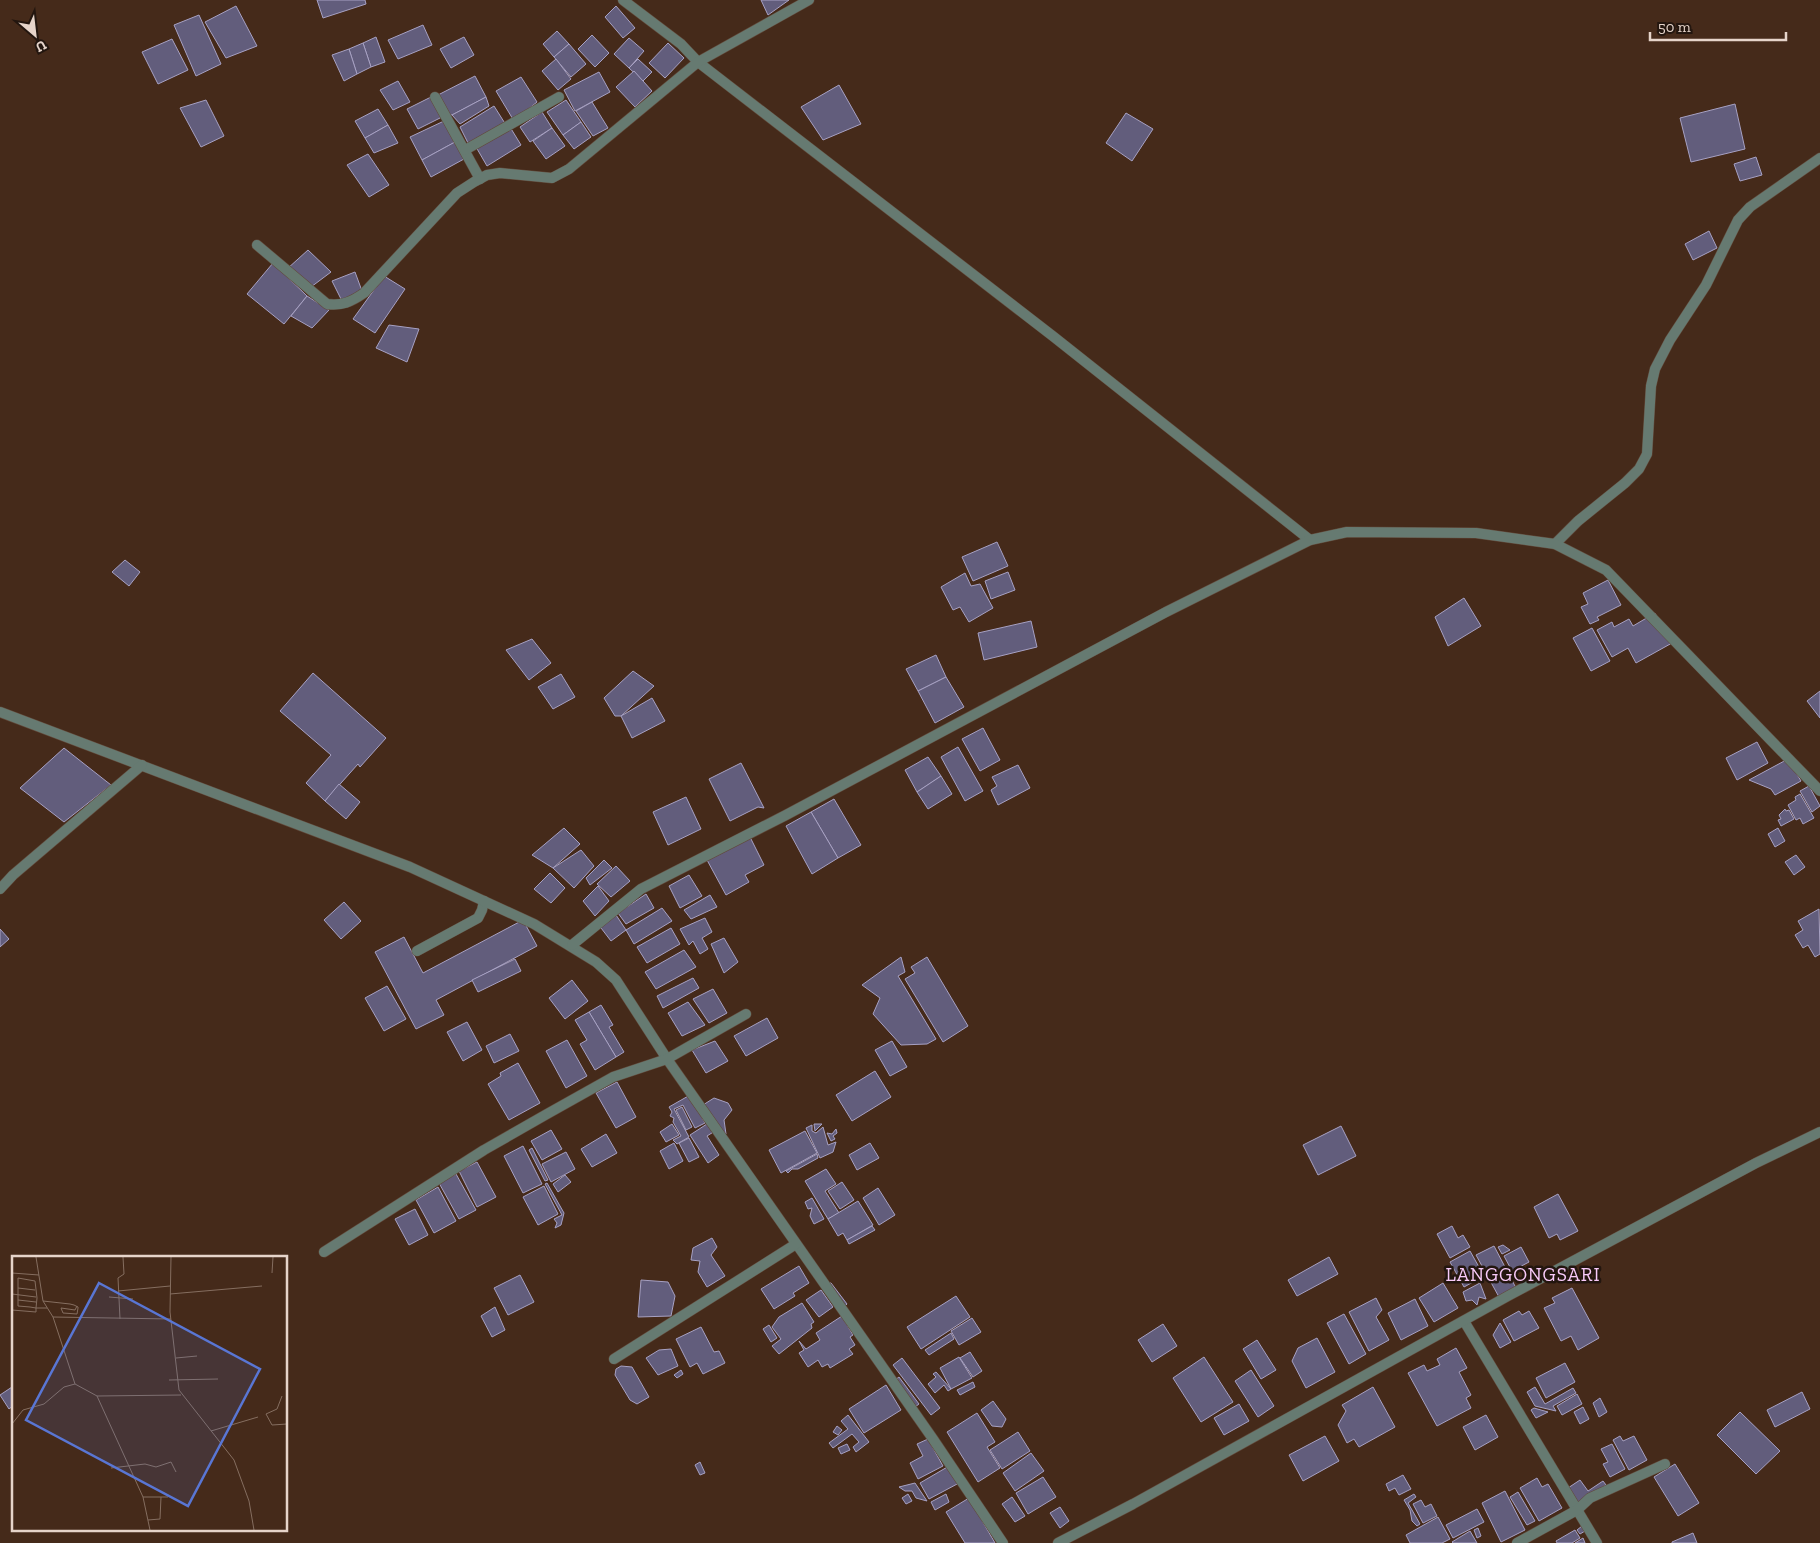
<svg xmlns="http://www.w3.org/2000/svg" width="1820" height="1543" font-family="'Zilla Slab',serif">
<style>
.building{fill:#625d7c;stroke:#a7a1c3}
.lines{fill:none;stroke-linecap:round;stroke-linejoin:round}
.lane-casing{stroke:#62493a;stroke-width:11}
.street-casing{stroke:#62493a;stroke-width:11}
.lane{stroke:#667a71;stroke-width:10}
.street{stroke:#667a71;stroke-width:10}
.labels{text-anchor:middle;stroke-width:5;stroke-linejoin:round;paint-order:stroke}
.quarter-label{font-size:19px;letter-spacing:1px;fill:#f9cbfa;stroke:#23160f}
.inset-road{fill:none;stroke:#856e60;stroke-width:1}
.view{fill:#5976d4;fill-opacity:0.15;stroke:#5976d4;stroke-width:2.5}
.inset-edge{fill:none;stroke:#e6d4ca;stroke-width:2.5}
</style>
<rect width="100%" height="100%" fill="#452a1a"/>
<g class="building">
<polygon points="317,0 365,0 366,4 323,18"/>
<polygon points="761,0 789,0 768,15"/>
<polygon points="236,6 257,46 226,58 205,22"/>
<polygon points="616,6 635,28 623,38 605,17"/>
<polygon points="199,15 221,64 196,76 174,25"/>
<polygon points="423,25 432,45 398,59 388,40"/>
<polygon points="557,31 569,44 554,57 543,44"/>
<polygon points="592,35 609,53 595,67 578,49"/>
<polygon points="376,37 385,62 371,67 363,43"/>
<polygon points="464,37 474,55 451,68 440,49"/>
<polygon points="629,38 644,51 629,68 614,54"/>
<polygon points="172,39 188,70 158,84 142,52"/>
<polygon points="363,43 371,67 357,74 349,49"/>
<polygon points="668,43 684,58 665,78 649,63"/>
<polygon points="569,44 586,64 571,77 554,57"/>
<polygon points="349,49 357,74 344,81 332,55"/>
<polygon points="556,59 571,79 558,90 542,71"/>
<polygon points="638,59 652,72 643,81 629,68"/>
<polygon points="634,71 652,91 635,107 616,87"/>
<polygon points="599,72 610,92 575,111 564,90"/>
<polygon points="475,76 486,97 452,115 448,114 438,95"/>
<polygon points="521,77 537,102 514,121 496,91"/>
<polygon points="398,81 410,102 393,110 380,90"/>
<polygon points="839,85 861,124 823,140 801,107"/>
<polygon points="433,96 442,117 418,129 407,109"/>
<polygon points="486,97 489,106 460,124 452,115"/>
<polygon points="206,100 224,136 201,147 180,108"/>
<polygon points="566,100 581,122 563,135 547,112"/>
<polygon points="592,102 608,128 593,136 576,111"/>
<polygon points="1735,104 1745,149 1691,162 1680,118"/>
<polygon points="494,106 506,125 469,145 460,127"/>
<polygon points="378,109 388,125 365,138 355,121"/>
<polygon points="542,112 552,128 530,142 520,127"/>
<polygon points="1126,113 1153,129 1132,161 1106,143"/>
<polygon points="444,121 455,142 422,160 410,137"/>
<polygon points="581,122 591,137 574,149 563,135"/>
<polygon points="388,125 398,143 374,153 365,138"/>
<polygon points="510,127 521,145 487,166 476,147"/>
<polygon points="552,128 565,146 546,159 533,141"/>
<polygon points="455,142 464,159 431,177 422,160"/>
<polygon points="368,154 389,185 369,197 347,165"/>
<polygon points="1756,157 1762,175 1740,181 1734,164"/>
<polygon points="1709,231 1717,248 1693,260 1685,244"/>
<polygon points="308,250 331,272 311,287 287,269"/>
<polygon points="273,263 307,296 284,324 247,294"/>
<polygon points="355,272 362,291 342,301 332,281"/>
<polygon points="384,276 405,289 375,333 353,319"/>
<polygon points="307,296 329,310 312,328 291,316"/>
<polygon points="389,325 419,329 407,362 376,348"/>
<polygon points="997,542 1008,566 973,581 962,557"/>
<polygon points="125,560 140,572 129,586 112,572"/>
<polygon points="1008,572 1015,590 991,599 985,581"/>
<polygon points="965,573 971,586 980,584 993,608 969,622 960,607 953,610 941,587"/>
<polygon points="1608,580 1621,605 1597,617 1599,620 1590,624 1581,607 1588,604 1583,593"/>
<polygon points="1464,598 1481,626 1448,646 1435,617"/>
<polygon points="1655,613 1672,643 1636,663 1628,648 1612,657 1597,630 1612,622 1614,627 1629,619 1633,626"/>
<polygon points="1031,621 1037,647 984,660 978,633"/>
<polygon points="1592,628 1610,661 1591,671 1573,638"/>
<polygon points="532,639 551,663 529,680 506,650"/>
<polygon points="936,655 946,677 918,691 906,669"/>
<polygon points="633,671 654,686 621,716 615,716 604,698"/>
<polygon points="313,673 386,738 360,767 358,764 325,801 306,783 331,755 280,711"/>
<polygon points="561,674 575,697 553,709 538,687"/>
<polygon points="946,677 964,707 935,723 918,691"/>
<polygon points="1820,691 1820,718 1807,701"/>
<polygon points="652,698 665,721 632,738 621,716"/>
<polygon points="983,728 1000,760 980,771 962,739"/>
<polygon points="1757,742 1768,763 1737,780 1726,758"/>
<polygon points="958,747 983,791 965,801 941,757"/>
<polygon points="64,748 111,785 64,822 20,788"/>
<polygon points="928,757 941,776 917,792 905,770"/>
<polygon points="1788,759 1801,781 1775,795 1771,789 1749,780"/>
<polygon points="741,763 764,808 758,807 730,821 709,779"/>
<polygon points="1018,765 1030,788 998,805 991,790 997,786 992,777"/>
<polygon points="941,776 952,794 928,809 917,792"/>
<polygon points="339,784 360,802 346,819 325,801"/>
<polygon points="1809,786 1820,806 1812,812 1800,791"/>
<polygon points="1800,794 1814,818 1803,824 1800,818 1796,820 1788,805 1796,800 1795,797"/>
<polygon points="686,797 701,829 668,845 653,812"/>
<polygon points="834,799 861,845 838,858 811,812"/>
<polygon points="1785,809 1786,811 1789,810 1794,819 1781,826 1778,820 1781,819 1779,815"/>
<polygon points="811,812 838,858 812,874 786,826"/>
<polygon points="564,828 580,844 553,868 532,855"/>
<polygon points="1778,828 1785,841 1775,847 1768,834"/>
<polygon points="750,837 764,865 745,875 749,882 726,895 707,860"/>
<polygon points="581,850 594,866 574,888 553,868"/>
<polygon points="1796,855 1805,867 1794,875 1785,862"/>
<polygon points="604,860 612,868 590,885 586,878"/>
<polygon points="616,866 630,881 611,897 597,884"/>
<polygon points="550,873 565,888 551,903 534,889"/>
<polygon points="689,875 702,896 680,908 669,886"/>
<polygon points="598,886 609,901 595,916 583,901"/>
<polygon points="646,894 654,908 626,924 618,913"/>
<polygon points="710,895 717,907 691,919 684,910"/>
<polygon points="344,902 361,921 341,939 324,920"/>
<polygon points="662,908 672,921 634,944 626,930"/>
<polygon points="1819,909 1820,954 1815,957 1808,945 1803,948 1795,935 1803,930 1798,921"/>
<polygon points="614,912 626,930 611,941 598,924"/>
<polygon points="705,918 712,932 702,938 708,949 700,954 693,941 689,945 680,929"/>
<polygon points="523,920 537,946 436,1000 444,1015 416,1029 375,952 404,937 423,973"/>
<polygon points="671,928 680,944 647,963 637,947"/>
<polygon points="0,929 9,939 0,947"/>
<polygon points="724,938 738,962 724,973 711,944"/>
<polygon points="684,950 696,967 656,989 645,972"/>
<polygon points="901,957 905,972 898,976 936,1039 927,1044 901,1045 873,1014 880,998 862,985"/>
<polygon points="927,957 968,1026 943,1042 905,979 915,973 911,967"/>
<polygon points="515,959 521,971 478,992 472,980"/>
<polygon points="693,978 699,988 663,1008 657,996"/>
<polygon points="572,980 588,1001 565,1019 549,998"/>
<polygon points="387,986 406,1019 384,1031 365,998"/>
<polygon points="713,989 727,1013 709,1023 693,999"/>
<polygon points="688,1002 705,1025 682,1036 668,1013"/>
<polygon points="601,1005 613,1025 609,1027 624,1052 616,1057 589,1012"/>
<polygon points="589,1012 616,1057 595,1070 580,1044 587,1040 575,1020"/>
<polygon points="767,1018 778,1038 746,1056 734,1036"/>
<polygon points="467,1022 482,1050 463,1061 447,1032"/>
<polygon points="510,1034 519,1051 494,1063 486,1046"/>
<polygon points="567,1040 587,1076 566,1088 546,1051"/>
<polygon points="715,1041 728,1061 706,1073 692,1050"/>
<polygon points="892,1041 907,1067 890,1076 875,1050"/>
<polygon points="518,1063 540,1103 509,1120 488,1084 501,1076 500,1073"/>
<polygon points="875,1071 891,1097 852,1121 836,1095"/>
<polygon points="617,1082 636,1117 616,1128 596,1093"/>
<polygon points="690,1095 705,1123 695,1128 683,1105 674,1109 689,1137 677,1144 673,1140 681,1136 673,1122 674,1118 670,1116 672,1112 669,1107"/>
<polygon points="714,1098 728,1103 732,1110 724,1120 726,1134 722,1136 703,1105"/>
<polygon points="682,1107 692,1127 686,1130 676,1110"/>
<polygon points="710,1122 715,1131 707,1136 719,1155 708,1163 690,1135"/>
<polygon points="672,1124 679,1135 666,1142 660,1132"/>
<polygon points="814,1124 822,1124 815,1131"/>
<polygon points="812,1125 812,1131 816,1133 823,1127 828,1145 836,1142 833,1152 820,1158 806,1128"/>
<polygon points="1341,1126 1356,1156 1318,1175 1303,1145"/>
<polygon points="836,1129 837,1133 833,1136 835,1139 831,1141 827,1133 832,1134"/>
<polygon points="551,1130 562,1149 542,1160 531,1141"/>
<polygon points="805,1131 817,1153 781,1173 769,1150"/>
<polygon points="606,1134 617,1153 592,1167 581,1149"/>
<polygon points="689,1138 699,1157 689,1162 679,1143"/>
<polygon points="674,1143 683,1161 669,1169 660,1151"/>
<polygon points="870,1143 879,1158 857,1170 849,1155"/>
<polygon points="523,1146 542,1184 523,1193 504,1156"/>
<polygon points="532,1148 548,1180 545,1181 529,1150"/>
<polygon points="566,1152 575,1169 551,1182 542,1164"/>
<polygon points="817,1154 818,1158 798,1169 792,1169 788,1173 786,1171"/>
<polygon points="477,1162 496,1197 477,1207 459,1171"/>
<polygon points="826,1169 836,1184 825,1191 839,1213 828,1219 805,1181"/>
<polygon points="456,1174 476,1210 459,1219 439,1183"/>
<polygon points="565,1175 571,1182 558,1192 553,1184"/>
<polygon points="842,1182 854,1200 840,1209 828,1191"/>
<polygon points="547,1183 564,1213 561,1225 555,1228 557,1223 554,1219 562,1215 545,1184"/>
<polygon points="544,1186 558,1214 538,1225 523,1197"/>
<polygon points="438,1187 456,1221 434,1233 416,1200"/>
<polygon points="878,1188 895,1215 879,1225 863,1198"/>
<polygon points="1558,1194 1578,1231 1560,1240 1557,1234 1549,1238 1534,1207"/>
<polygon points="812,1198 824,1219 814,1224 810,1216 812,1208 808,1209 805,1202"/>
<polygon points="858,1201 873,1225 847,1240 843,1233 838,1236 828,1219"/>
<polygon points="415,1209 428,1235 409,1245 395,1219"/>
<polygon points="872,1226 875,1230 849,1244 847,1240"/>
<polygon points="1452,1226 1458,1238 1463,1235 1470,1247 1450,1258 1437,1234"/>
<polygon points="712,1238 717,1247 711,1255 725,1276 707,1287 698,1272 700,1261 691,1260 693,1248"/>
<polygon points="1503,1245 1510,1250 1502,1254 1498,1247"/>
<polygon points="1494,1246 1516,1288 1499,1297 1476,1255"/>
<polygon points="1521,1247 1529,1262 1512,1271 1504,1256"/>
<polygon points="1470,1251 1484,1276 1464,1287 1450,1262"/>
<polygon points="1329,1257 1338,1274 1297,1296 1288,1280"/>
<polygon points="799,1266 809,1283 793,1293 795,1296 774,1309 761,1289"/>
<polygon points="520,1275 534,1302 508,1315 494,1288"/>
<polygon points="641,1280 668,1282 675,1296 671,1316 638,1317"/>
<polygon points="827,1283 831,1283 847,1304 844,1307"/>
<polygon points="1443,1283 1458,1308 1434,1322 1419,1298"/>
<polygon points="1480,1283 1486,1299 1479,1297 1477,1305 1472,1300 1466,1301 1463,1292"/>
<polygon points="1572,1288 1599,1338 1578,1350 1571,1336 1561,1341 1544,1308 1555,1303 1552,1298"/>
<polygon points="821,1290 833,1307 819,1317 806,1300"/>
<polygon points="956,1296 970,1317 921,1349 907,1327"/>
<polygon points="1376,1298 1382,1310 1376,1317 1389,1340 1369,1351 1349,1312"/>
<polygon points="1415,1299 1428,1326 1401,1340 1388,1313"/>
<polygon points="802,1303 814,1322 811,1324 812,1328 779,1354 772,1346 781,1339 772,1327 779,1317"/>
<polygon points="495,1307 505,1330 492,1337 481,1316"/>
<polygon points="1519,1311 1522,1315 1529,1311 1539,1328 1514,1341 1503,1320"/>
<polygon points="1344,1314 1366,1354 1349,1364 1327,1323"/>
<polygon points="842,1316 853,1335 850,1337 855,1345 849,1349 853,1354 830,1368 828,1364 822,1367 818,1360 808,1367 799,1353 804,1350 799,1341 806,1349 820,1340 816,1333"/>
<polygon points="972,1318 981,1332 959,1345 951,1331"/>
<polygon points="1500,1323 1511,1342 1500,1348 1493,1335"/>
<polygon points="1163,1324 1177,1346 1152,1362 1138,1340"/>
<polygon points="769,1325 777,1338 771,1342 763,1329"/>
<polygon points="701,1327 714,1352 719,1351 725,1363 703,1374 697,1363 690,1367 676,1339"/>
<polygon points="951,1333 954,1339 929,1355 925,1350"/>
<polygon points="1317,1338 1335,1372 1306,1388 1292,1361 1298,1348"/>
<polygon points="1257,1340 1276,1370 1261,1379 1243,1349"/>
<polygon points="1456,1348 1467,1368 1459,1372 1471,1395 1466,1398 1471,1408 1437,1426 1408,1373 1424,1365 1427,1371 1440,1365 1437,1359"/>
<polygon points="671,1349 678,1366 658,1375 646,1358 659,1350"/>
<polygon points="970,1352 982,1371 973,1377 960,1358"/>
<polygon points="959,1357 972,1378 951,1389 940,1368"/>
<polygon points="1204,1357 1233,1402 1201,1422 1173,1378"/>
<polygon points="902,1358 940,1408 931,1415 893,1365"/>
<polygon points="1565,1363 1575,1382 1546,1398 1536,1378"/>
<polygon points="621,1366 632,1367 649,1397 637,1404 630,1400 615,1375 616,1369"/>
<polygon points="681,1370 683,1374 677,1378 674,1375"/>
<polygon points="1251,1370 1274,1406 1258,1417 1235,1381"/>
<polygon points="936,1372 951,1389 948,1391 944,1385 935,1393 928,1384 936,1377 933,1374"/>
<polygon points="899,1377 919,1404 915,1407 895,1380"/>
<polygon points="973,1382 975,1387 960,1395 957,1390"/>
<polygon points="886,1385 901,1410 864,1433 849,1409"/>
<polygon points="12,1387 14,1405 9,1409 0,1395"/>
<polygon points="1373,1387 1395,1427 1359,1447 1354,1439 1347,1443 1338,1425 1346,1411 1342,1405"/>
<polygon points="1535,1387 1545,1404 1573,1388 1576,1393 1553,1406 1556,1411 1535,1406 1527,1392"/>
<polygon points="1802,1392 1810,1409 1775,1427 1767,1410"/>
<polygon points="1577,1394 1582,1404 1562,1415 1557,1406"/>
<polygon points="1600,1398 1607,1412 1599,1417 1593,1403"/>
<polygon points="993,1401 1006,1419 1002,1427 992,1426 981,1410"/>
<polygon points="1239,1404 1249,1421 1224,1435 1214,1418"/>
<polygon points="1583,1407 1589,1419 1580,1424 1574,1412"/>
<polygon points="1534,1408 1548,1412 1536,1418 1531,1410"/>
<polygon points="1740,1412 1780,1451 1756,1474 1717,1435"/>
<polygon points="977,1413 995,1442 987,1447 1000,1468 978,1482 947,1432"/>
<polygon points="848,1415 869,1442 856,1452 853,1447 859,1442 852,1434 833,1448 829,1443 848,1429 841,1421"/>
<polygon points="1486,1415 1498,1437 1475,1450 1463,1427"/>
<polygon points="837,1426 842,1430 838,1435 833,1432"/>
<polygon points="1018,1432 1030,1451 1002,1469 990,1450"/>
<polygon points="1325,1436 1339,1461 1303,1481 1289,1455"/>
<polygon points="1620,1436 1623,1441 1634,1436 1647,1460 1629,1470 1613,1440"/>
<polygon points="928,1439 943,1466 918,1479 910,1463 923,1456 917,1444"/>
<polygon points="847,1444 850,1450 841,1454 838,1448"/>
<polygon points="1612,1444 1625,1469 1610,1477 1603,1464 1608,1462 1601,1449"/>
<polygon points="1031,1453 1044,1471 1015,1491 1003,1473"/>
<polygon points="700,1462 705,1473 700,1475 695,1465"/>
<polygon points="1675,1464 1699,1503 1678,1516 1654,1477"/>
<polygon points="949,1466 959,1483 929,1499 920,1483"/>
<polygon points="1403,1475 1411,1489 1399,1495 1395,1488 1389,1491 1386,1484"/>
<polygon points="1043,1477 1056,1497 1028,1514 1016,1493"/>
<polygon points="1537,1478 1542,1487 1548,1484 1562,1508 1539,1521 1520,1488"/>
<polygon points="1580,1480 1588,1491 1603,1481 1606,1485 1578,1503 1568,1488"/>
<polygon points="915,1483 927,1501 916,1498 912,1491 905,1491 899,1487"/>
<polygon points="1505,1491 1525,1530 1501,1542 1482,1503"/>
<polygon points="1518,1492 1535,1521 1527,1525 1510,1497"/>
<polygon points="908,1494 912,1501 906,1504 902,1498"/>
<polygon points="946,1494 949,1502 935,1510 931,1502"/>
<polygon points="1414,1494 1416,1497 1408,1503 1420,1524 1417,1526 1412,1521 1410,1510 1404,1500"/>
<polygon points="1012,1497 1025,1516 1015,1522 1002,1504"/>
<polygon points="969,1498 995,1543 965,1543 946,1512"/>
<polygon points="1421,1500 1425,1507 1431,1504 1437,1516 1423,1523 1413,1504"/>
<polygon points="1060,1507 1069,1521 1060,1528 1050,1513"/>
<polygon points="1477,1509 1484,1522 1453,1538 1446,1525"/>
<polygon points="1438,1517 1450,1539 1442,1543 1410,1543 1406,1535"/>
<polygon points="1582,1526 1585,1531 1580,1534 1577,1530"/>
<polygon points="1478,1528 1481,1536 1477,1538 1474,1530"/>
<polygon points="1575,1530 1580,1538 1572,1543 1557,1543 1556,1541"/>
<polygon points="1470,1531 1477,1543 1453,1543 1452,1542"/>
<polygon points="1693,1533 1697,1543 1672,1543 1672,1542"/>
<polygon points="1583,1538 1585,1543 1575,1543"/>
</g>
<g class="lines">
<defs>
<g id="lane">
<polyline points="1555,544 1578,521 1625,483 1639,469 1647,454 1651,386 1655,369 1670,340 1706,285 1738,220 1750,207 1820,158"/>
<polyline points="417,951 478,918 482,910 484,901"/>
</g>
<g id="street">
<polyline points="623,0 681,44 698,62 1054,337 1310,540"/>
<polyline points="435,97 480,179"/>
<polyline points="465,150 559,97"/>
<path d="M 257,245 L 327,304 C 342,306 351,302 364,293 L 457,193 L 474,182 L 487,175 L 500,173 L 552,178 L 569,169 L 698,62 L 809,0"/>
<polyline points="0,712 410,867 534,924 596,962 616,980 667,1059 933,1439 1003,1543"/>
<polyline points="0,889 13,875 142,765"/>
<polyline points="572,945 641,889 786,815 1166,612 1310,540 1347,532 1476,533 1555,544 1606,570 1820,791"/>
<polyline points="324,1252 484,1150 547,1114 613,1077 667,1059 746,1014"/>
<polyline points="1464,1321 1597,1543"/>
<polyline points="614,1359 796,1244"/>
<polyline points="1058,1543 1133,1504 1508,1296 1756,1163 1820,1132"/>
<polyline points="1517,1543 1577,1510 1590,1498 1665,1464"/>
</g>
</defs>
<use href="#lane" class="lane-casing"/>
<use href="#street" class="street-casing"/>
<use href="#lane" class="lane"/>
<use href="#street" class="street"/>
</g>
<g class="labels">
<g class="quarter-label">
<text x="1523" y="1281">LANGGONGSARI</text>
</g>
</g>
<g transform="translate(12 1256)">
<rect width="275" height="275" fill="#452a1a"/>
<path class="inset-road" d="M 24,1 L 31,45 L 41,61 L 63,128 L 85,140 L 169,139M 159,1 L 158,56 L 167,134 L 222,204 L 237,245 L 242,274M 0,17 L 27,19M 260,17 L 261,1M 6,32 L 23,34M 106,35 L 158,30M 0,38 L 24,41M 158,38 L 250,30M 97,41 L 121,43M 6,44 L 24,46M 31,45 L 58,48 L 62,49 L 66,51 L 66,52 L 65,58 L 51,57 L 49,52 L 63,54 L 65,50M 0,54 L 24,56 L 24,52 L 25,42 L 23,25 L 6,22 L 6,50 L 18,51 L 24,52 L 35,52M 41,61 L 159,63M 108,63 L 106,22 L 112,18 L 111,1M 164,102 L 185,100M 157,124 L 206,123M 85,140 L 131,241 L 138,274M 270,140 L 265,153 L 254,158 L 260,169 L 275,168M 0,168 L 11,154 L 32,148 L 52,131 L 63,128M 199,175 L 246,161M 99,212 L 133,208 L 144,211 L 159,206 L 164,216M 131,241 L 156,241M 136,264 L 148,263 L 149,241"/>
<path class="view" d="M 87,27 L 248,113 L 176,250 L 14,164 Z"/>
<rect width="275" height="275" class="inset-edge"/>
</g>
<g transform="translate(35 35) rotate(152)" stroke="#23160f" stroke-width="4" paint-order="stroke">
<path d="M0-4L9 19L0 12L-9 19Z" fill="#e6d4ca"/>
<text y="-8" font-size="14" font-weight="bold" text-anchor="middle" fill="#e6d4ca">U</text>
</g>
<path d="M1650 32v8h136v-8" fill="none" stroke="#e6d4ca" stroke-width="2.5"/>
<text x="1658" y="32" font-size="15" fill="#e6d4ca" stroke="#23160f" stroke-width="4" paint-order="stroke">50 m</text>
</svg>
